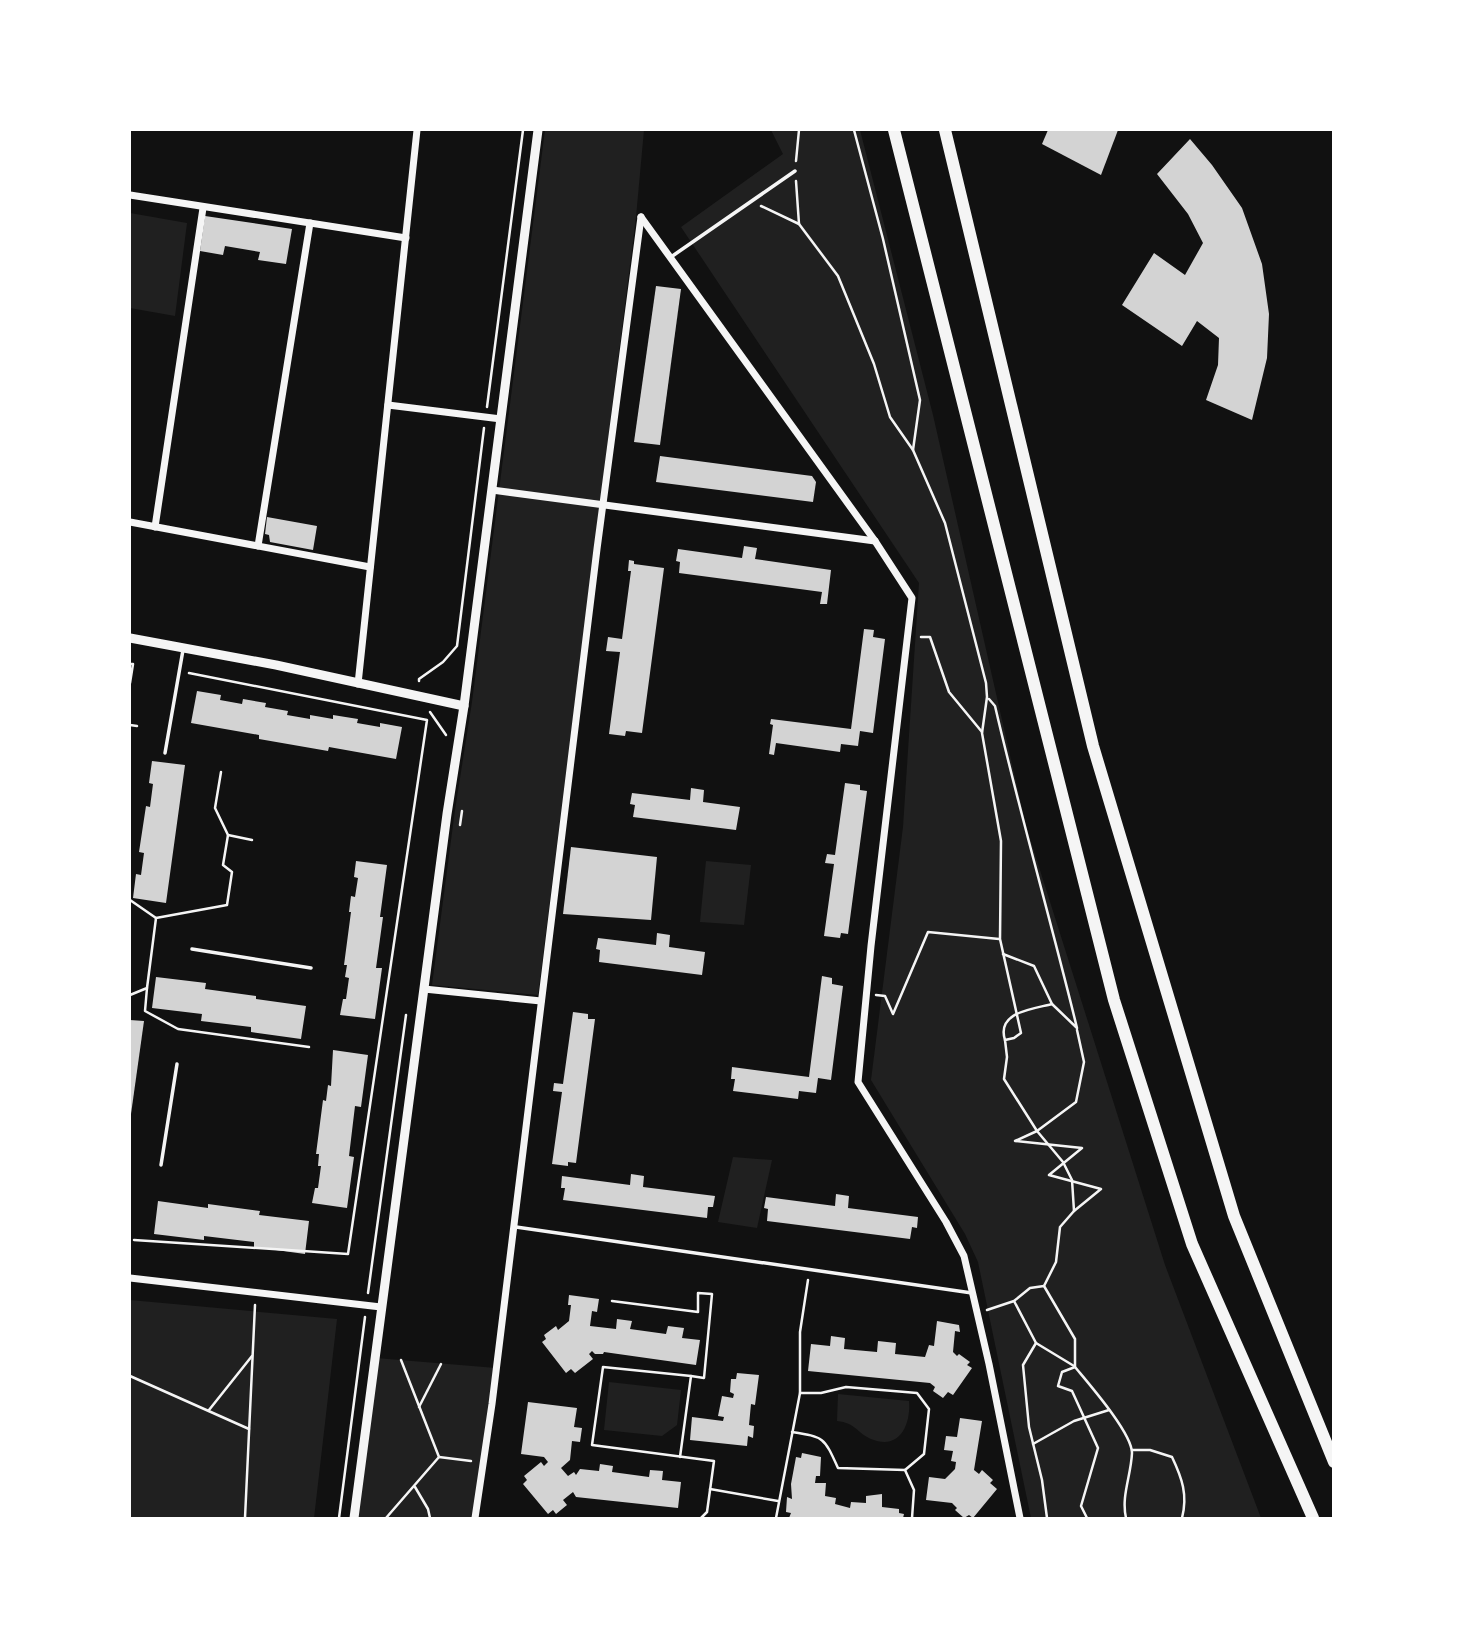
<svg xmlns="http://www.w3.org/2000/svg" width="1463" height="1648" font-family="Mulish,sans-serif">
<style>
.green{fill:#202020}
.building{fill:#d3d3d3}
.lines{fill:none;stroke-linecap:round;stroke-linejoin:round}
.path{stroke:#f5f5f5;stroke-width:2.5}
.service{stroke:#f5f5f5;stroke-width:3.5}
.minor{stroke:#f5f5f5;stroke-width:7}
.tertiary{stroke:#f5f5f5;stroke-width:9}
.motorway{stroke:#f5f5f5;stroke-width:12}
</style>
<rect width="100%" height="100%" fill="#111"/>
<g class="green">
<polygon points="545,130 644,130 636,217 538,995 432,985 455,810 472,702"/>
<polygon points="771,130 860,130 933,415 1026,826 1165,1265 1261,1518 1031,1518 978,1262 965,1234 871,1080 903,827 919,583 681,227 783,154"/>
<polygon points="130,213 187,223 175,316 130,308"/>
<polygon points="706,861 751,865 744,925 700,922"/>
<polygon points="733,1157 772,1160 757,1228 718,1222"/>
<polygon points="130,1300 337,1319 314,1518 130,1518"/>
<polygon points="376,1358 496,1368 475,1518 354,1518"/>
<polygon points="609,1382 681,1390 677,1425 662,1436 604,1430"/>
<path d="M 838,1394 L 909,1401 C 911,1424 900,1451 871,1439 C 857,1433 856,1423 837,1421 Z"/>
</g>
<g class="building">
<polygon points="1048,130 1118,130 1101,175 1042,144"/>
<polygon points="1190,139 1212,165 1242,208 1262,264 1269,314 1267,358 1252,420 1206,400 1218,365 1219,338 1197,321 1182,346 1122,305 1154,253 1185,275 1203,243 1188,214 1157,174"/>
<polygon points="205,216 292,229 286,264 258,260 260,252 225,246 223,255 200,251"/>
<polygon points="656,286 681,289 660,445 634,442"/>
<polygon points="660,456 812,476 816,482 813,502 656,482"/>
<polygon points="267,517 317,526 313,550 270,542 269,535 265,534"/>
<polygon points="744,546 757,548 755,559 831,570 827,604 820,604 822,592 679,573 680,562 676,561 678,549 742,558"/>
<polygon points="629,560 634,561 634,564 664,568 642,733 626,731 625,736 609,734 620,652 606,651 608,637 622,639 631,571 628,571"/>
<polygon points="864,629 874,630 873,637 885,639 873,733 860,731 858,746 841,744 840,752 776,743 774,755 769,754 773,725 770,724 771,719 851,729"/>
<polygon points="197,691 221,695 220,700 242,704 243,699 266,703 265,707 288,711 287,715 310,719 310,715 333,719 333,715 358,719 357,723 380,727 380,723 402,727 396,759 329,747 328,751 259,739 259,735 191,723"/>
<polygon points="152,761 185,765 166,903 133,898 136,874 141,875 144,853 139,852 146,806 150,807 153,784 149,783"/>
<polygon points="845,783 860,785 860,790 867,791 848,934 841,933 840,938 824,936 834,864 825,863 827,854 835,855"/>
<polygon points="691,788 704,790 703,802 740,807 736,830 633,817 635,805 630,804 632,793 690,800"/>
<polygon points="571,847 657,857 651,920 563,914"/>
<polygon points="356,861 387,865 380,917 383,917 376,968 382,968 375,1019 340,1015 343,999 346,999 349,978 345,977 347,965 344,965 351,912 349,912 351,896 355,897 358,878 354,877"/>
<polygon points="657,933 670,935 669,947 705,952 702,975 599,962 600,950 596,949 598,938 656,945"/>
<polygon points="822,976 832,978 832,984 843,986 831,1080 818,1078 816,1093 799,1091 798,1099 733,1091 735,1079 731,1079 732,1067 809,1077"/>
<polygon points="156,977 206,983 205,989 256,996 256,999 306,1006 301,1039 251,1032 251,1027 201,1021 202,1014 152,1008"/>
<polygon points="573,1012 588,1014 588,1019 595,1019 576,1163 568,1162 568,1166 552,1164 562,1092 553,1091 554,1083 563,1084"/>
<polygon points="130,1020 144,1021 131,1114 130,1114"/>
<polygon points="333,1050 368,1055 361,1107 355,1106 349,1156 354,1157 347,1208 312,1203 315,1188 318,1188 321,1166 318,1166 319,1154 316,1154 323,1100 326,1101 328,1085 331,1086"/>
<polygon points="631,1174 644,1176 643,1187 715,1196 713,1207 708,1207 707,1218 563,1200 565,1188 561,1188 562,1176 630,1185"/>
<polygon points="836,1194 849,1196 848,1208 918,1217 917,1228 912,1227 910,1239 767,1221 768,1209 764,1208 766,1197 835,1206"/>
<polygon points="158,1201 208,1208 208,1204 260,1211 259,1215 309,1221 305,1254 254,1247 254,1242 204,1236 204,1240 154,1234"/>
<polygon points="569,1295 599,1299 597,1312 592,1311 590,1326 616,1329 617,1319 632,1321 630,1329 666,1334 668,1326 684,1328 682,1338 700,1340 696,1365 604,1352 603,1354 595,1354 592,1351 589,1354 593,1359 575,1373 571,1369 566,1373 542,1342 546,1339 544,1335 556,1326 558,1330 569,1321 571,1305 568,1305"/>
<polygon points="937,1321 959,1325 960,1332 955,1331 953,1352 957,1356 959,1354 970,1362 967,1365 972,1368 953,1395 948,1392 943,1398 933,1391 935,1387 930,1383 808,1371 811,1344 830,1346 831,1336 845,1338 844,1349 877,1352 878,1341 896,1343 895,1354 925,1357 929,1345 934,1346"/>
<polygon points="737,1373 759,1375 755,1405 751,1404 749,1425 754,1426 753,1438 748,1436 747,1446 690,1440 692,1417 723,1421 724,1417 718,1416 722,1396 733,1398 734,1394 730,1392 731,1379 736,1379"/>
<polygon points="528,1402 577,1408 574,1427 582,1428 580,1442 572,1441 570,1460 561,1468 568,1476 574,1472 576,1475 580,1469 599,1471 600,1464 613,1466 612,1472 649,1477 650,1470 663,1471 662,1480 681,1482 678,1508 576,1497 573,1492 563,1500 567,1505 556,1514 553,1510 548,1514 523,1484 527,1480 524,1476 541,1462 544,1466 548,1462 544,1457 521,1454"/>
<polygon points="960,1418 982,1421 974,1470 979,1474 982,1470 993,1480 990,1483 997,1489 973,1518 969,1515 964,1518 955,1510 957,1508 952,1503 926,1500 929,1477 945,1479 955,1469 956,1462 951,1461 953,1451 944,1450 946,1436 957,1437"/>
<polygon points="802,1453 821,1457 820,1476 816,1476 815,1483 826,1483 825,1496 836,1498 835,1504 850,1508 851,1502 866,1503 866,1496 882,1494 882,1507 899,1509 899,1513 904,1514 903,1518 789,1518 791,1513 786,1512 787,1497 792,1499 791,1484 796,1457 801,1458"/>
</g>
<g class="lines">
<g class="path">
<path d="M 854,130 L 883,239 L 920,400 L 913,450 L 945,523 L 986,683 L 987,697 L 982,733 L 1001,841 L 1000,939 L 1021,1033 L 1014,1038 L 1005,1040 L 1007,1057 L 1004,1079 L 1037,1131 L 1063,1162 L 1072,1180 L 1074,1211 L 1060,1227 L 1056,1262 L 1044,1286 L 1075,1339 L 1075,1367 C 1089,1384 1132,1433 1132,1453 C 1131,1476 1121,1496 1126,1518"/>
<polyline points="796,161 799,130"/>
<polyline points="796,181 799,224 838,276 874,364 890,417 913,450"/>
<polyline points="761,206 799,224"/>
<polyline points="487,407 523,130"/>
<polyline points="921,637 930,637 949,692 982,732"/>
<polyline points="130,664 133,664 130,683"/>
<polyline points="419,681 419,679 443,662 457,646 484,428"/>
<path d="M 989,699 L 995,706 C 1020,814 1051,921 1077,1028 L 1052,1004 L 1034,966 L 1003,954"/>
<polyline points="430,712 446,735"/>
<polyline points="130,725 137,726"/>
<polyline points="221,772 215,808 228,835 252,840"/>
<polyline points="460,825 462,811"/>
<polyline points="130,900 156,918"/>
<polyline points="147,988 145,1011 178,1029 309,1047"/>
<polyline points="130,995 147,988 156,918 227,905 232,872 223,865 228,835"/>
<polyline points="876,995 885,996 893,1014 928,932 999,939"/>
<path d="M 1005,1040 C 996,1012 1033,1009 1052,1004"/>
<polyline points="1074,1211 1101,1189 1049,1175 1082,1148 1015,1141 1037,1131 1076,1102 1084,1062 1077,1030"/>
<polyline points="134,1240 348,1254 427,720 189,673"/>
<polyline points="368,1293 406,1015"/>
<polyline points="612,1301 698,1312 698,1293 712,1294 704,1378 691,1376"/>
<polyline points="1014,1301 1036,1343 1074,1366"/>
<polyline points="987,1310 1014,1301 1030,1288 1044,1286"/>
<polyline points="1036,1343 1023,1365 1029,1427 1042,1480 1047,1518"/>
<polyline points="1075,1367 1062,1372 1058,1386 1072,1391 1098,1448 1081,1506 1087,1518"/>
<polyline points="130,1376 249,1429"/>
<polyline points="419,1407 441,1364"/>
<polyline points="209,1410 252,1356"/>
<path d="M 792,1432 C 824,1437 824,1437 838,1468 L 905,1470 L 924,1454 L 929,1409 L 917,1393 L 846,1387 L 821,1393 L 800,1393"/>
<polyline points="1033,1444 1074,1421 1109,1410"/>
<path d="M 1132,1450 L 1150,1450 L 1172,1457 C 1182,1478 1188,1495 1182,1518"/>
<polyline points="439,1457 471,1461"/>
<polyline points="680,1457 691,1376 603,1367 592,1445 714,1461 707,1512 701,1518"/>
<polyline points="905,1470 914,1490 912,1518"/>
<polyline points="415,1487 428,1509 430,1518"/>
<polyline points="710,1489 778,1501"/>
<polyline points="245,1518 255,1305"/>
<polyline points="339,1518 365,1317"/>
<polyline points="386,1518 439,1457 401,1360"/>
<polyline points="776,1518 800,1393 800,1332 808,1280"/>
</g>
<g class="service">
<polyline points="671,257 795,171"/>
<polyline points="165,753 183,650"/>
<polyline points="192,949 311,968"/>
<polyline points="161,1165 177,1064"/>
<polyline points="516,1227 972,1293"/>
</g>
<g class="minor">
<polyline points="130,195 406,238"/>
<polyline points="641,217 875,541 912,598 871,946 858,1082 946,1222 964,1256 989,1364 1020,1518"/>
<polyline points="388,405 501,419"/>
<polyline points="492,490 875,541"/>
<polyline points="130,522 370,567"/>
<polyline points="155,527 203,208"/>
<polyline points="258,546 310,223"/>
<polyline points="358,684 417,130"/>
<polyline points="424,989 541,1001"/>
<polyline points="130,1278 381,1307"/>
<polyline points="475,1518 492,1404 597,549 641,217"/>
</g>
<g class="tertiary">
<polyline points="130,638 276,665 464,706"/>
<polyline points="354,1518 447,814 464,706 538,130"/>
</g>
<g class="motorway">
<polyline points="894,130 1114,1000 1192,1244 1313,1518"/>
<polyline points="945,130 1093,746 1234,1216 1334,1462"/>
</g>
</g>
<rect width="1463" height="1648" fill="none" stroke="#ffffff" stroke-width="262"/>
</svg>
